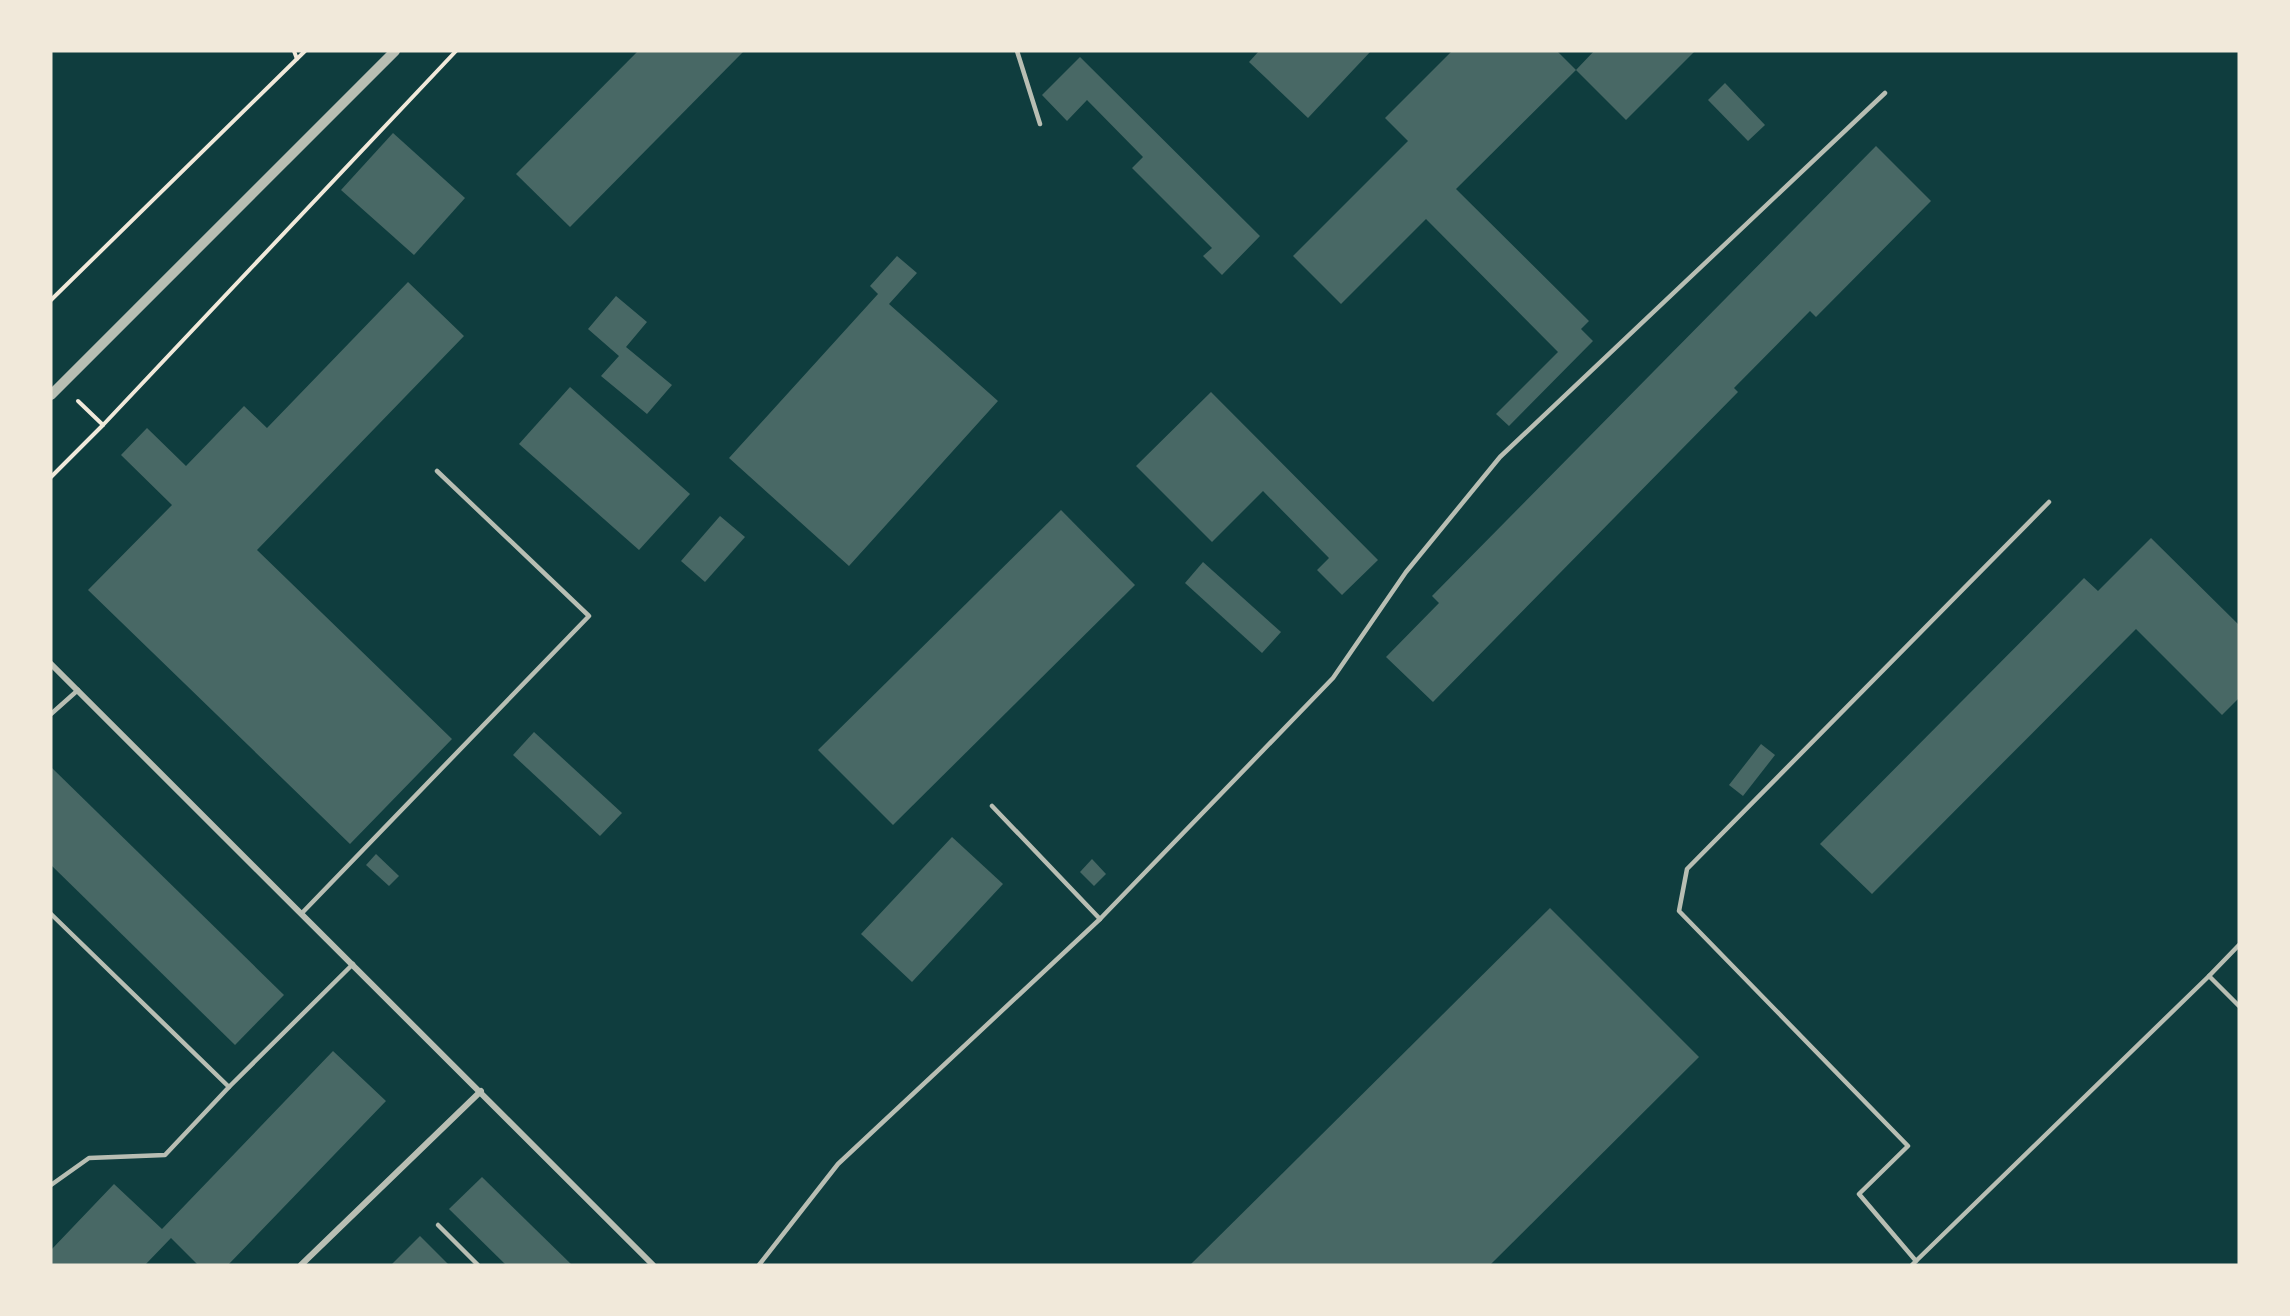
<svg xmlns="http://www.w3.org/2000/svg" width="2290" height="1316" font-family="'Nunito Sans',sans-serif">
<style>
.building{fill:#486865}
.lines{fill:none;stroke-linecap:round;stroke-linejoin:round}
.path{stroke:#f1e9da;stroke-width:4}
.service{stroke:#b8beb3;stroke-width:4.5}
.minor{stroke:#b8beb3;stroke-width:6}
.tertiary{stroke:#b8beb3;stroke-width:10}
</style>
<rect width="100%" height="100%" fill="#0f3d3e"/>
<g class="building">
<polygon points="638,51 744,51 570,227 516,174"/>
<polygon points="1259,51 1371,51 1308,118 1249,62"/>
<polygon points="1452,51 1557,51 1576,70 1594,51 1695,51 1626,120 1576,70 1456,189 1589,321 1581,329 1593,341 1509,426 1496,414 1558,352 1426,219 1341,304 1293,256 1408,141 1385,118"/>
<polygon points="1080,57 1260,236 1222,275 1203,256 1212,248 1132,168 1143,157 1087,100 1067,121 1042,95"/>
<polygon points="1725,83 1765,125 1748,141 1708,100"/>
<polygon points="393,133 465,198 414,255 341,190"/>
<polygon points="1876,146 1931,201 1816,317 1810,311 1734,388 1738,392 1433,702 1386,657 1439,603 1432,596"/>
<polygon points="897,256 917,273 889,304 998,401 849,566 729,458 878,294 870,286"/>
<polygon points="408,282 464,336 257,550 452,739 350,844 88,590 172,505 121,455 147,428 186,466 244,406 267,428"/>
<polygon points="616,296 647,322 626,347 672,385 647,414 601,376 619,356 588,329"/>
<polygon points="570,387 690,494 639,550 519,444"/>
<polygon points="1211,392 1378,560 1342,595 1317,570 1329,558 1263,491 1212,542 1136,466"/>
<polygon points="1061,510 1135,585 893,825 818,750"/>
<polygon points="720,516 745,537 705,582 681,561"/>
<polygon points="2151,538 2239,625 2239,698 2222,715 2136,629 1872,894 1820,844 2084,578 2098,591"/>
<polygon points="1203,562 1281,632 1262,653 1185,583"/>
<polygon points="534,732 622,813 600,836 513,755"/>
<polygon points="1761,744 1775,755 1743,796 1729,785"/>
<polygon points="51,767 284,995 235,1045 51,865"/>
<polygon points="952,837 1003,884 912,982 861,934"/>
<polygon points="376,854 399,876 389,886 366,865"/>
<polygon points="1092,859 1106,874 1094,886 1080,872"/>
<polygon points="1550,908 1699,1057 1490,1265 1190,1265"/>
<polygon points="333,1051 386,1101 228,1265 198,1265 171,1238 145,1265 51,1265 51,1250 114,1184 162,1229"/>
<polygon points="482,1177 572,1265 506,1265 449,1209"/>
<polygon points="420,1236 449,1265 391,1265"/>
</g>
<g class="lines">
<g class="path">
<polyline points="294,51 297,59"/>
<polyline points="51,300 305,51"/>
<polyline points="78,401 103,425"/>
<polyline points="51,477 103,425 456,51"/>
</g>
<g class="service">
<polyline points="1017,51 1040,124"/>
<polyline points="51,714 78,690"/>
<polyline points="992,806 1100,919"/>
<polyline points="302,913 589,616 437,471"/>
<polyline points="51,914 229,1087"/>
<polyline points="2209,976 2239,945"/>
<polyline points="51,1185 89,1158 165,1155 229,1087 353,964"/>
<polyline points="438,1225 478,1265"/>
<polyline points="1916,1261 2209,976 2239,1006"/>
<polyline points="759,1265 838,1164 1100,919 1333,678 1406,572 1500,457 1885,93"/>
<polyline points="1912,1265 1916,1261 1859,1194 1908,1146 1679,911 1687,869 2049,502"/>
</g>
<g class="minor">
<polyline points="51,664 653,1265"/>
<polyline points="301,1265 481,1091"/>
</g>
<polyline class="tertiary" points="51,395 395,51"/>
</g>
<rect width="2290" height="1316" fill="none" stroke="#f1e9da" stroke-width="105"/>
</svg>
